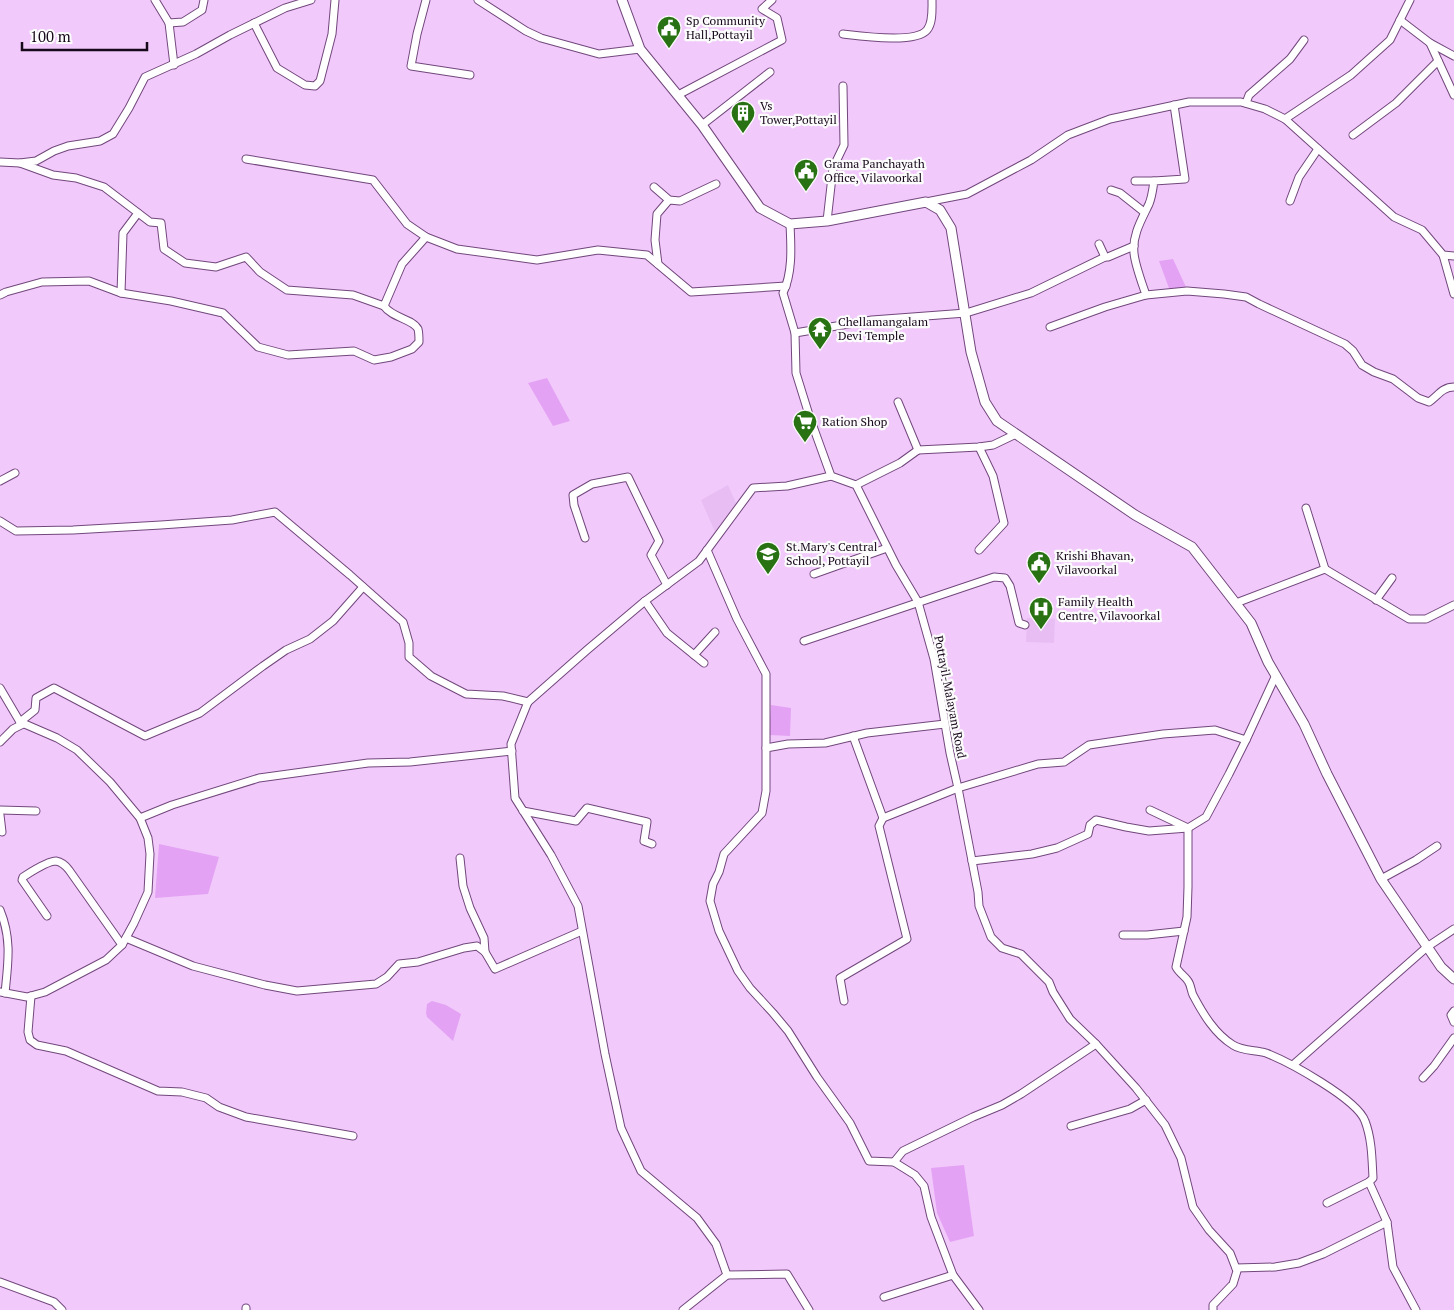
<svg xmlns="http://www.w3.org/2000/svg" width="1454" height="1310" font-family="'PT Serif',serif">
<style>
.built{fill:#e8bdf3}
.water{fill:#e4a2f4}
.lines{fill:none;stroke-linecap:round;stroke-linejoin:round}
.minor-casing{stroke:#72477c;stroke-width:9}
.tertiary-casing{stroke:#72477c;stroke-width:11}
.minor{stroke:#fff;stroke-width:7}
.tertiary{stroke:#fff;stroke-width:9}
.labels{text-anchor:middle;stroke-width:4.5;stroke-linejoin:round;paint-order:stroke}
.poi-label{font-size:12px;fill:#17071b;stroke:#fbfbfb;text-anchor:start}
.street-label{font-size:12px;fill:#17071b;stroke:#fbfbfb}
</style>
<rect width="100%" height="100%" fill="#f1cafb"/>
<g class="built">
<polygon points="728,485 736,503 716,534 701,500"/>
<polygon points="1027,618 1055,619 1054,643 1026,642"/>
</g>
<g class="water">
<polygon points="1173,259 1186,287 1170,291 1159,261"/>
<polygon points="547,378 570,421 553,426 528,383"/>
<polygon points="771,705 791,708 790,736 769,735"/>
<polygon points="159,844 219,857 208,894 155,898"/>
<polygon points="432,1001 446,1005 461,1014 453,1041 427,1017 426,1013 427,1004"/>
<polygon points="964,1165 974,1236 950,1242 937,1213 931,1168"/>
</g>
<g class="lines">
<defs>
<g id="minor">
<polyline points="155,0 169,23"/>
<polyline points="426,0 417,34 411,66 470,75"/>
<polyline points="478,0 526,31 541,38 599,54 640,49"/>
<polyline points="1400,20 1430,43 1454,95"/>
<polyline points="254,23 277,68 305,85 315,86 320,81 332,34 335,0"/>
<path d="M 843,34 C 860,36 916,44 927,30 C 933,23 932,9 932,0"/>
<polyline points="1430,43 1454,56"/>
<polyline points="174,65 169,23 183,22 202,10 204,0"/>
<polyline points="678,95 782,40 777,18 762,9 772,0"/>
<polyline points="1246,103 1249,95 1290,59 1304,40"/>
<polyline points="1285,119 1351,75 1390,40 1410,0"/>
<polyline points="702,125 770,72"/>
<polyline points="1353,135 1396,103 1438,61"/>
<polyline points="246,159 373,180 407,224 426,237"/>
<polyline points="0,162 20,163 36,161 54,151 68,146 100,141 113,134 129,108 145,77 196,54 230,35 285,8 311,0"/>
<polyline points="20,163 53,175 76,178 104,187 150,222 161,223 164,249 185,263 216,267 246,257 260,272 287,290 353,295 384,306 402,264 426,237 457,249 537,260 598,250 647,255 691,292 786,286"/>
<polyline points="1135,181 1154,181"/>
<polyline points="654,187 669,200 680,201 716,184"/>
<polyline points="1111,190 1120,193 1144,212"/>
<polyline points="1290,201 1299,177 1318,149"/>
<polyline points="926,202 967,194 1031,160 1068,135 1110,119 1189,102 1241,102 1265,109 1285,119 1394,217 1422,230 1443,255 1454,256"/>
<polyline points="827,221 833,168 844,145 843,86"/>
<path d="M 790,224 C 791,246 793,272 783,293 L 795,333 L 796,373 L 810,418 L 831,476 L 856,485 L 896,565 L 918,602 L 934,659 L 950,753 L 958,788 L 978,892 L 979,906 L 991,937 L 1002,948 L 1021,954 L 1049,982 L 1053,992 L 1070,1019 L 1096,1044 L 1136,1088 L 1165,1125 L 1181,1158 L 1193,1207 L 1209,1230 L 1230,1253 L 1237,1271 L 1233,1284 L 1213,1305 L 1213,1310"/>
<polyline points="1099,244 1105,257 1108,257 1134,246"/>
<polyline points="1443,255 1454,294"/>
<polyline points="658,264 655,240 657,214 669,200"/>
<polyline points="121,293 123,233 138,213"/>
<path d="M 0,295 L 6,292 L 42,282 L 89,281 L 121,293 L 171,301 L 223,313 L 258,347 L 288,355 L 354,351 L 374,360 L 391,357 L 412,349 L 419,342 C 419,339 419,333 418,329 C 413,319 392,318 384,306"/>
<path d="M 1146,295 L 1187,291 L 1224,294 L 1246,297 L 1259,304 L 1345,344 L 1353,351 L 1362,365 L 1374,372 L 1393,379 L 1418,398 L 1429,402 C 1438,396 1442,387 1454,387"/>
<path d="M 1050,327 L 1105,307 L 1146,295 C 1142,283 1135,265 1134,253 C 1132,235 1142,219 1149,204 C 1152,197 1153,188 1154,181 L 1185,179 L 1174,105"/>
<polyline points="795,333 872,320 966,313 1031,293 1105,257"/>
<polyline points="898,402 918,450 979,447 993,445 1016,434"/>
<polyline points="979,447 993,476 1004,523 979,550"/>
<polyline points="0,481 15,473"/>
<polyline points="856,485 900,463 918,450"/>
<polyline points="1306,508 1325,569"/>
<polyline points="0,521 16,531 73,530 161,525 232,520 275,512 350,575 403,622 409,643 409,657 431,676 466,694 503,696 528,702 587,650 645,601 699,561 753,488 787,486 831,476"/>
<polyline points="585,538 574,505 573,495 592,484 628,477 659,541 651,555 667,585"/>
<polyline points="707,550 737,619 766,674 766,748"/>
<polyline points="814,574 887,548"/>
<polyline points="1376,600 1392,578"/>
<polyline points="645,601 667,633 704,663"/>
<polyline points="1236,603 1325,569 1409,619 1426,619 1454,605"/>
<polyline points="804,641 994,577 1005,578 1010,586 1019,623 1025,625"/>
<polyline points="694,655 715,632"/>
<polyline points="0,688 20,722 57,738 77,750 110,782 140,818 172,805 259,778 368,763 410,762 512,751"/>
<polyline points="528,702 511,744 515,798 551,855 578,906 605,1054 621,1128 641,1171 697,1218 716,1244 727,1275 683,1310"/>
<polyline points="20,722 35,710 36,698 54,688 145,736 200,713 263,666 286,650 310,639 333,621 363,587"/>
<polyline points="945,724 867,733 825,743 788,744 766,748 766,791 762,813 724,854 719,872 713,884 710,901 719,931 738,971 750,988 773,1013 788,1031 817,1077 850,1123 869,1161 894,1162 915,1175 924,1186 931,1217 953,1275"/>
<polyline points="0,742 13,729 23,724"/>
<polyline points="0,810 36,811"/>
<path d="M 1150,810 L 1188,828 L 1188,887 L 1187,917 L 1176,967 C 1179,973 1185,976 1188,981 C 1191,985 1191,991 1193,995 C 1203,1014 1215,1034 1233,1045 C 1242,1051 1256,1050 1266,1053 C 1289,1062 1357,1099 1365,1121 C 1372,1139 1372,1160 1373,1178 L 1369,1182 L 1327,1203"/>
<polyline points="523,811 576,821 587,808 647,822 644,841 652,844"/>
<polyline points="0,815 2,832"/>
<polyline points="883,818 958,788 1038,764 1064,762 1089,745 1163,734 1215,730 1246,740 1276,675"/>
<polyline points="460,858 463,886 470,908 484,938 485,952"/>
<polyline points="972,861 1032,854 1057,848 1088,834 1090,825 1096,820 1126,827 1149,831 1188,828 1206,817 1229,774 1246,740"/>
<polyline points="1381,879 1416,860 1437,846"/>
<path d="M 0,910 C 12,939 8,963 5,993"/>
<path d="M 47,916 L 22,880 L 23,877 C 31,872 47,861 56,861 C 62,862 66,866 69,870 L 122,945"/>
<polyline points="1123,935 1147,935 1184,931"/>
<polyline points="126,938 193,966 265,985 297,991 376,984 387,977 399,964 418,962 464,948 477,946 485,952 495,969 582,931"/>
<polyline points="0,992 27,997 45,992 106,960 122,945 134,923 148,892 150,854 148,838 140,818"/>
<polyline points="31,996 28,1032 30,1040 37,1045 66,1051 158,1091 182,1092 206,1098 219,1107 246,1117 353,1136"/>
<polyline points="844,1001 840,978 907,939 879,826 883,818 853,736"/>
<polyline points="1454,1011 1451,1015 1454,1022"/>
<polyline points="1293,1065 1427,947 1454,929"/>
<polyline points="1423,1078 1434,1066 1454,1038"/>
<polyline points="1071,1126 1130,1109 1146,1100"/>
<polyline points="894,1162 903,1151 973,1117 1002,1105 1021,1094 1096,1044"/>
<polyline points="1369,1182 1387,1222 1393,1267 1416,1310"/>
<polyline points="1236,1268 1275,1267 1299,1263 1323,1254 1387,1222"/>
<polyline points="727,1275 787,1274 809,1310"/>
<polyline points="0,1282 54,1302 62,1310"/>
<polyline points="884,1297 953,1275 979,1310"/>
<polyline points="246,1308 246,1310"/>
</g>
<polyline id="tertiary" points="622,0 640,49 702,125 760,208 790,224 827,221 926,202 940,210 951,228 971,352 985,402 997,421 1135,515 1192,547 1251,623 1268,662 1304,724 1327,774 1381,879 1441,967 1454,979"/>
</defs>
<use href="#minor" class="minor-casing"/>
<use href="#tertiary" class="tertiary-casing"/>
<use href="#minor" class="minor"/>
<use href="#tertiary" class="tertiary"/>
</g>
<defs>
<symbol id="civic-pin" viewBox="-11 -11 22 30"><path d="M0 17L-7.5 6A9.5 9.5 0 1 1 7.5 6Z" fill="#297213" stroke="#fbfbfb"/><path d="M-.6-6.5H3V-4.5H.6V-3L4-1V1h2V6H-6V1h2V-1L-.6-3ZM-1.2 2.5V6h2.4V2.5Z" fill="#fff"/></symbol>
<symbol id="building-pin" viewBox="-11 -11 22 30"><path d="M0 17L-7.5 6A9.5 9.5 0 1 1 7.5 6Z" fill="#297213" stroke="#fbfbfb"/><path d="M-4-6H4V6H1V3H-1V6H-4ZM-2.5-4.3h1.7v1.8h-1.7ZM.8-4.3h1.7v1.8H.8ZM-2.5-1h1.7V.8h-1.7ZM.8-1h1.7V.8H.8Z" fill="#fff"/></symbol>
<symbol id="temple-pin" viewBox="-11 -11 22 30"><path d="M0 17L-7.5 6A9.5 9.5 0 1 1 7.5 6Z" fill="#297213" stroke="#fbfbfb"/><path d="M0-6L5-2H3V0L6.5 2.5H4V6H1.5V3h-3V6H-4V2.5H-6.5L-3 0V-2H-5Z" fill="#fff"/></symbol>
<symbol id="supermarket-pin" viewBox="-11 -11 22 30"><path d="M0 17L-7.5 6A9.5 9.5 0 1 1 7.5 6Z" fill="#297213" stroke="#fbfbfb"/><path d="M-6-5.5h2.5l.6 2H6L4.5 2H-2.5L-4.4-4H-6ZM-1.5 3.2a1.3 1.3 0 1 0 .1 0ZM3 3.2a1.3 1.3 0 1 0 .1 0Z" fill="#fff"/></symbol>
<symbol id="school-pin" viewBox="-11 -11 22 30"><path d="M0 17L-7.5 6A9.5 9.5 0 1 1 7.5 6Z" fill="#297213" stroke="#fbfbfb"/><path d="M0-5L7-2L0 1L-7-2ZM-4 1L0 2.5L4 1V4Q0 6-4 4Z" fill="#fff"/></symbol>
<symbol id="hospital-pin" viewBox="-11 -11 22 30"><path d="M0 17L-7.5 6A9.5 9.5 0 1 1 7.5 6Z" fill="#297213" stroke="#fbfbfb"/><path d="M-5-5h3v3.5h4V-5h3V5h-3V1.5h-4V5h-3Z" fill="#fff"/></symbol>
</defs>
<g fill-rule="evenodd">
<use href="#civic-pin" x="655" y="14" width="28" height="38"/>
<use href="#building-pin" x="729" y="99" width="28" height="38"/>
<use href="#civic-pin" x="792" y="157" width="28" height="38"/>
<use href="#temple-pin" x="806" y="315" width="28" height="38"/>
<use href="#supermarket-pin" x="791" y="408" width="28" height="38"/>
<use href="#school-pin" x="754" y="540" width="28" height="38"/>
<use href="#civic-pin" x="1025" y="549" width="28" height="38"/>
<use href="#hospital-pin" x="1027" y="595" width="28" height="38"/>
</g>
<g class="labels">
<g class="poi-label">
<text x="686" y="25">Sp Community<tspan x="686" dy="14">Hall,Pottayil</tspan></text>
<text x="760" y="110">Vs<tspan x="760" dy="14">Tower,Pottayil</tspan></text>
<text x="824" y="168">Grama Panchayath<tspan x="824" dy="14">Office, Vilavoorkal</tspan></text>
<text x="838" y="326">Chellamangalam<tspan x="838" dy="14">Devi Temple</tspan></text>
<text x="822" y="426">Ration Shop</text>
<text x="786" y="551">St.Mary's Central<tspan x="786" dy="14">School, Pottayil</tspan></text>
<text x="1056" y="560">Krishi Bhavan,<tspan x="1056" dy="14">Vilavoorkal</tspan></text>
<text x="1058" y="606">Family Health<tspan x="1058" dy="14">Centre, Vilavoorkal</tspan></text>
</g>
<g class="street-label">
<text transform="translate(950 697) rotate(79)" y="4">Pottayil-Malayam Road</text>
</g>
</g>
<path d="M22 42v8h125v-8" fill="none" stroke="#17071b" stroke-width="2.5"/>
<text x="30" y="42" font-size="15" fill="#17071b" stroke="#fbfbfb" stroke-width="4" paint-order="stroke">100 m</text>
</svg>
